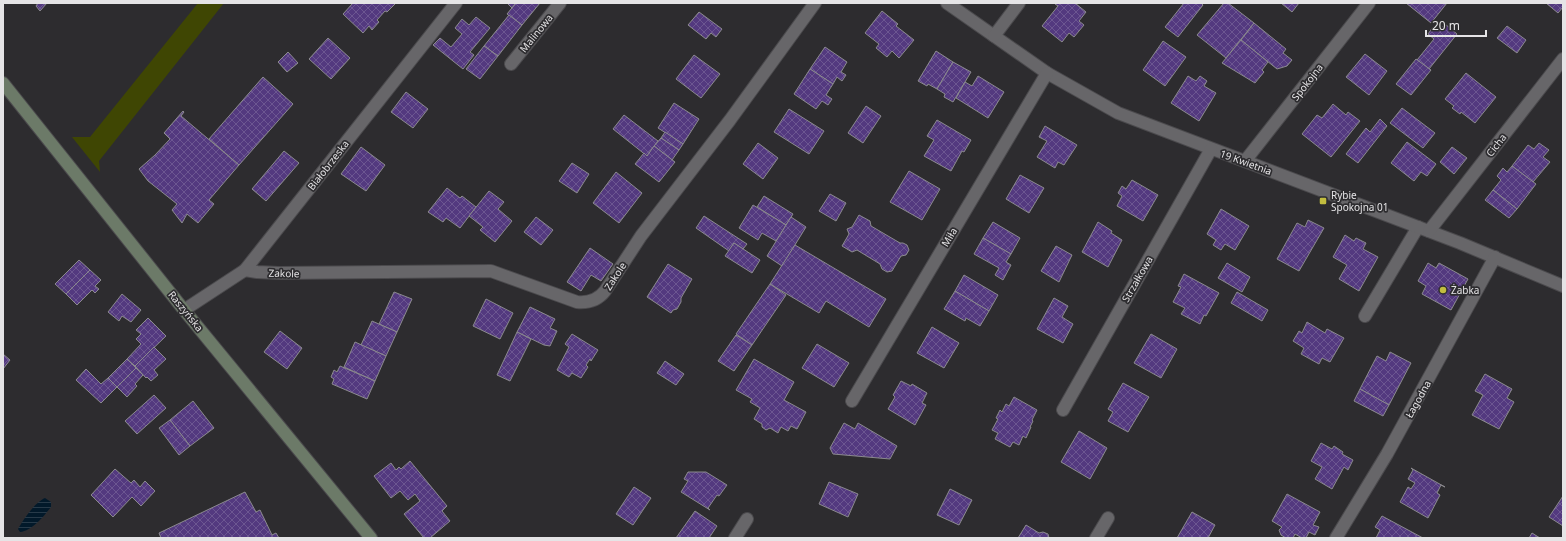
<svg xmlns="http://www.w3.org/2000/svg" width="1566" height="541" font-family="'Noto Sans',sans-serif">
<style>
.green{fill:#3f4603}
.water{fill:url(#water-rules)}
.building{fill:url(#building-cross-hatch);stroke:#8b8a8e}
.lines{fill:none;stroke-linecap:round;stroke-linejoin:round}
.lane-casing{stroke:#4b4a4d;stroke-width:14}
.street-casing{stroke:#4b4a4d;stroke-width:14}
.secondary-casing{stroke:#4b4a4d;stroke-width:14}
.lane{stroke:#676669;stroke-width:12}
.street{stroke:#676669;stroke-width:12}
.secondary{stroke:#6c7a68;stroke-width:12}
.poi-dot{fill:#c2bd3f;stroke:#2d2c2f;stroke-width:1.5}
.labels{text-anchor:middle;stroke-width:3.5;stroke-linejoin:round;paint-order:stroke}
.street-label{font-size:10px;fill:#e5e4e6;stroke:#2d2c2f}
.poi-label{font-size:10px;fill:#e5e4e6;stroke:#2d2c2f;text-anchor:start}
</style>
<defs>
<pattern id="water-rules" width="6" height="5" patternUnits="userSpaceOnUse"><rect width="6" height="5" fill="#02192a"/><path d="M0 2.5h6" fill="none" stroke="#273a49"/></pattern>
<pattern id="building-cross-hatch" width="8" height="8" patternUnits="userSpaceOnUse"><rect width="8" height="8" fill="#53397f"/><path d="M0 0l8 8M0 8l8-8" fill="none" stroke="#6c5691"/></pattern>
</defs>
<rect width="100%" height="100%" fill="#2d2c2f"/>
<polygon class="green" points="198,3 224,3 99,161 100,172 72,137 90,137"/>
<path class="water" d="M 45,498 L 51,502 L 51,507 C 44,516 32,531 20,532 L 18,529 C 23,520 35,502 45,498 Z"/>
<g class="building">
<polygon points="38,3 47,3 40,11 36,6"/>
<polygon points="353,3 394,3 395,4 387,12 385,11 377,20 379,22 372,30 369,26 363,33 343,14"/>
<polygon points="507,3 516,3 512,8"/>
<polygon points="516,3 540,3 522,25 507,14"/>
<polygon points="1055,3 1075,3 1086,12 1079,21 1084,25 1074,37 1069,33 1062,42 1042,26 1058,6 1055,4"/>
<polygon points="1184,3 1201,3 1203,5 1178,37 1165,27"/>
<polygon points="1224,3 1228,3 1254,23 1226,58 1197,35"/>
<polygon points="1281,3 1299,3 1292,12"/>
<polygon points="1406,3 1447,3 1431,23"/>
<polygon points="1546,3 1563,3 1563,7 1558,13"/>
<polygon points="882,11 898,24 896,26 914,40 899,58 892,51 887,57 876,48 879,44 865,33"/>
<polygon points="699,12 722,29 716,37 711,33 706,39 688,25"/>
<polygon points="509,15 522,25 498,56 484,46"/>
<polygon points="476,17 490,28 470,52 474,55 463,69 433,45 440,38 451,47 462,34 455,28 462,19 469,25"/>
<polygon points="1254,23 1286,49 1283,53 1292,60 1287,66 1277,69 1241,40"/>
<polygon points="1445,24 1457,34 1429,69 1417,60 1434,39 1428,34 1433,27 1439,31"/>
<polygon points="1507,26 1526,40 1517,53 1497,38"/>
<polygon points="328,38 350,58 331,79 309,59"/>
<polygon points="1241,40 1268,62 1262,70 1264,72 1255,83 1222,63"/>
<polygon points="1163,41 1186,57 1165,86 1143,70"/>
<polygon points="484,46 498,56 480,79 466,69"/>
<polygon points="825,47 847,62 841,72 846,75 842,81 837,77 833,84 810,69"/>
<polygon points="936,51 953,62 937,89 928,84 927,86 918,81"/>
<polygon points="288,52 298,63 287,72 278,62"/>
<polygon points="1365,54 1387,71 1369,95 1346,77"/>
<polygon points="694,55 720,74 701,98 676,79"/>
<polygon points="1416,59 1431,70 1411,95 1396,84"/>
<polygon points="953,62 971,72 953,102 944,97 945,94 937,89"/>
<polygon points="810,69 833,84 826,95 832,99 828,105 822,101 816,109 794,94"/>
<polygon points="1466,73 1496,97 1475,123 1461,112 1460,114 1452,108 1454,106 1445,99"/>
<polygon points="978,76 1004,92 988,118 956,98 965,82 972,86"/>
<polygon points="1188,76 1196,81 1200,76 1207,81 1204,86 1216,93 1199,121 1171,103"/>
<polygon points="263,77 293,104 239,165 209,139"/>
<polygon points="406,92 428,109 413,128 391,112"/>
<polygon points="674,103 699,119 683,144 658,128"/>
<polygon points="1333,104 1346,115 1348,112 1360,121 1331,157 1302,134 1317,115 1322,118"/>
<polygon points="866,106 881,116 863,143 848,133"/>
<polygon points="1402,108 1435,133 1423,148 1390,123"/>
<polygon points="789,109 824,131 809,154 774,132"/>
<polygon points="183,111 184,112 181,116 239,165 209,200 214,204 198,223 187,214 182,223 172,210 177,204 148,181 139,169 155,155 170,139 164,133"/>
<polygon points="624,115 658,141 647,156 613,129"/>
<polygon points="1380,119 1387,126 1358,163 1346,154 1366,128 1370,132"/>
<polygon points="937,120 971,140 964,152 962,151 951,171 924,156 934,140 927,136"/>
<polygon points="1045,126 1077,145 1064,165 1058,162 1055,168 1037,157 1047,141 1039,137"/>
<polygon points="665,132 683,144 679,150 661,138"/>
<polygon points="661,138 679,150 672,160 654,146"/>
<polygon points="1407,142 1436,164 1427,176 1421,172 1414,181 1391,163"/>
<polygon points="758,143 778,158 763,179 743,164"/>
<polygon points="1539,143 1549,150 1543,157 1550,162 1533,182 1512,166 1528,145 1534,149"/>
<polygon points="654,146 675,162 659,182 635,164 644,153 647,156"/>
<polygon points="361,147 385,165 366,191 341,174"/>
<polygon points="1452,147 1467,158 1454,174 1440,162"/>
<polygon points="284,151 299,163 266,201 252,189"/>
<polygon points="572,163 589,174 577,193 559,181"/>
<polygon points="1512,166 1536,184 1517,209 1493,190 1501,180 1497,176 1503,168 1507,172"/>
<polygon points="909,171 940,189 922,220 890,202"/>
<polygon points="616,172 642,193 619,223 593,203"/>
<polygon points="1020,175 1044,188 1029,213 1006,199"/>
<polygon points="1132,180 1158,195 1143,221 1117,206 1122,196 1118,193 1122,186 1126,189"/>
<polygon points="447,188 460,198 462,196 476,207 460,228 446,218 443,222 428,212"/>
<polygon points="1493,190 1517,209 1509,218 1485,200"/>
<polygon points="489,191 504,202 498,209 512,221 495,242 480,230 483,227 469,216"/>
<polygon points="830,194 846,203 836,221 819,211"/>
<polygon points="764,196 793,214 786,225 757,207"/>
<polygon points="753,205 786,225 776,241 762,233 758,240 739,228"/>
<polygon points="1221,209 1249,226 1235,250 1225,244 1221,250 1213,245 1216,240 1207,234"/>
<polygon points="859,215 870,221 871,226 900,243 903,243 907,245 909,250 906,255 901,256 892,271 887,272 882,269 880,264 857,250 852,252 842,246 849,234 847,229 852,227"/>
<polygon points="704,216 747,244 743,249 734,243 729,251 696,228"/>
<polygon points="536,217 553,230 541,245 524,232"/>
<polygon points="791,217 806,227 782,266 767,256"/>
<polygon points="1308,220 1324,228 1299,271 1277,259 1297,223 1305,227"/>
<polygon points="993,222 1020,238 1011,254 983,238"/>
<polygon points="1098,222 1112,231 1111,233 1122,240 1108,267 1082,252"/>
<polygon points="1345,235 1354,241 1356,238 1366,243 1363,249 1378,257 1359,291 1339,279 1347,265 1333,257"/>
<polygon points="983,238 1011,254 1006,262 1011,265 1003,280 995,275 999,268 974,254"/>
<polygon points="734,243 760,260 752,273 725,256"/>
<polygon points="795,245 886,299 869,327 826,301 819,313 770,284"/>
<polygon points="1056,246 1072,255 1059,282 1041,271"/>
<polygon points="590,248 613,264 601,281 591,275 581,291 567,282"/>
<polygon points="79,260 90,270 66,294 55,284"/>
<polygon points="1227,263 1250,277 1242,292 1218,278"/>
<polygon points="1428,263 1436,268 1439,263 1468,279 1451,310 1422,294 1426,286 1418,281"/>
<polygon points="668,264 692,279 681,298 681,302 677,309 673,310 671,313 647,297"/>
<polygon points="90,270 101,280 95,286 99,289 95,293 92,290 77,305 66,294"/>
<polygon points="1184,274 1219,293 1206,316 1204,315 1200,324 1181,314 1185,308 1173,302 1181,287 1178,286"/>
<polygon points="964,275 998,295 989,311 955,291"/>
<polygon points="770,284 786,295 752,345 736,334"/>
<polygon points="955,291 989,311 980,326 966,318 965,321 944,309"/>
<polygon points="394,292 412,299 397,332 379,324"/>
<polygon points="1237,292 1268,310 1262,321 1231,303"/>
<polygon points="122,294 141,310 131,322 122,316 119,321 108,312"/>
<polygon points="1054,298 1068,306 1062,317 1073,324 1063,343 1037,329"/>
<polygon points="486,299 513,313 500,339 473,326"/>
<polygon points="530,307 555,319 550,328 557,331 550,346 544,345 517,332"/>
<polygon points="148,318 166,336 135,366 127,359 141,344 136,339 141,334 136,330"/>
<polygon points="372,321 397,332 386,356 361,345"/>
<polygon points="1307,322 1325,333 1327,329 1344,338 1330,362 1322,358 1319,364 1301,354 1304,348 1293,341 1299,331 1302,333"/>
<polygon points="932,327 959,343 944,368 917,353"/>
<polygon points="280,331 302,348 287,369 264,352"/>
<polygon points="517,332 531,339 510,381 497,375"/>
<polygon points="572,334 598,350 591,361 590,359 586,365 588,367 581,378 572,373 569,377 557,370 569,347 565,344"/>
<polygon points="1151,334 1177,349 1161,378 1134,363"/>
<polygon points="736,335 752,345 734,371 718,361"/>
<polygon points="355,342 386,356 375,381 344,367"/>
<polygon points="817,344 849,363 834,387 802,368"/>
<polygon points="154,347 166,359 154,370 158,375 151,381 147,377 146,378 135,366"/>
<polygon points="1390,352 1411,363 1389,405 1360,389 1377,356 1386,361"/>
<polygon points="3,354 10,360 3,369"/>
<polygon points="127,359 136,368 117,387 108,378"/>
<polygon points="754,359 794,382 784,400 806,412 797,429 791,426 788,431 781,427 778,433 770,428 766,430 762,427 762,424 754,419 760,408 750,402 752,399 736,390"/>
<polygon points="665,361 684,374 676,385 657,373"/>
<polygon points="340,366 375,381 367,399 332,384 334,379 331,377 334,370 337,372"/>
<polygon points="136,368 143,375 135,384 137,386 127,397 117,387"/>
<polygon points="86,369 101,384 108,378 117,387 101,403 76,380"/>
<polygon points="1485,374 1512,389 1507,398 1514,402 1499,429 1472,415 1483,395 1475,391"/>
<polygon points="901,381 911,386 912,384 927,393 922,403 926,405 915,425 888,409 895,397 893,395"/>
<polygon points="1123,383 1149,397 1128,432 1108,421 1113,412 1108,409"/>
<polygon points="1360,389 1389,405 1383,416 1354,401"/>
<polygon points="154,395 166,408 137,434 125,421"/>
<polygon points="1014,397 1037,410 1032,420 1033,421 1030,427 1031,427 1026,438 1023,436 1019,445 1013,442 1010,447 995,439 998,433 992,430 998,419 996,418 1000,410 1002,412 1006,404 1009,406"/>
<polygon points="193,401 214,428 190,446 170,420"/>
<polygon points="170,420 190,446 179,455 159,428"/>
<polygon points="844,423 855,429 858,423 897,446 890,459 833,454 830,448"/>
<polygon points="1079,431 1107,448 1090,479 1061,462"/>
<polygon points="1321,443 1332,449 1334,446 1343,452 1342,454 1353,460 1348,470 1344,467 1332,489 1315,479 1322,467 1311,461"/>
<polygon points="410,461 447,506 442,511 450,521 430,538 424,538 404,514 420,501 415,494 408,500 400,491 391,498 374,476 391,463 396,470 399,467 401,469"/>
<polygon points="1411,468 1445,487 1441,485 1437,493 1440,495 1428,518 1400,502 1408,487 1411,489 1415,483 1408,479 1413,470"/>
<polygon points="115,469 131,483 134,480 140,487 145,481 155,491 141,506 132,497 113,517 91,495"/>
<polygon points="688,472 706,472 727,485 719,496 717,495 708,508 710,510 681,492 688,481 684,479"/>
<polygon points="829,482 858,494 848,517 819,504"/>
<polygon points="634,487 651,498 633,525 616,514"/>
<polygon points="950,489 972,500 959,525 937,515"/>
<polygon points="245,492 256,512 260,510 272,535 276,533 279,538 161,538 159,533"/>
<polygon points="1287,494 1320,512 1313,525 1319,527 1315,535 1309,532 1306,538 1302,538 1295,534 1293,538 1286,538 1281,535 1279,530 1282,527 1272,521"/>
<polygon points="1563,496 1563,526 1549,517"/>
<polygon points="695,511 717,526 709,538 676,538"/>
<polygon points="1192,512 1215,525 1208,538 1177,538"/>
<polygon points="1382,516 1423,538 1376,538 1380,530 1375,527"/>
<polygon points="1026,525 1039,533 1043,532 1048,534 1049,538 1018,538"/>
<polygon points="1532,533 1540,538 1529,538"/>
</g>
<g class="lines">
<defs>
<polyline id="lane" points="1365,316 1418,227"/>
<g id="street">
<polyline points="947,3 1047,73 1118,113 1460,243 1563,286"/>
<polyline points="994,36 1019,3"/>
<polyline points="511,64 560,3"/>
<polyline points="1245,161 1369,3"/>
<polyline points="1429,231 1563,59"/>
<path d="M 245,270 L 257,272 L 279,273 L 491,271 L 577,302 C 588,303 598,300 605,291 L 641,236 L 730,120 L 815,3"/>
<polyline points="184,310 245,270 456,3"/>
<polyline points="852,401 1047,73"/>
<polyline points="1063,410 1211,149"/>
<polyline points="735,538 747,519"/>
<polyline points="1096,538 1108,518"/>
<polyline points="1336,538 1387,454 1495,257"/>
</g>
<polyline id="secondary" points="3,83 184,310 371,538"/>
</defs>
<use href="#lane" class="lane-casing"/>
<use href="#street" class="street-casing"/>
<use href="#secondary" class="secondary-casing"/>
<use href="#lane" class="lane"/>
<use href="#street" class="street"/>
<use href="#secondary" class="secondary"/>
</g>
<g class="poi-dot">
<rect x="1319" y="197" width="8" height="8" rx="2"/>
<circle cx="1443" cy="290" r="4"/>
</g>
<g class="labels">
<g class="street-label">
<text transform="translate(536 33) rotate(-51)" y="4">Malinowa</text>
<text transform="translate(1307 82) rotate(-52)" y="4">Spokojna</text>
<text transform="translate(1496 145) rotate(-52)" y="4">Cicha</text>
<text transform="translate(1246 162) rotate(20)" y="4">19 Kwietnia</text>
<text transform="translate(328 165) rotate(-52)" y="4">Białobrzeska</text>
<text transform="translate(949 237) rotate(-59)" y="4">Miła</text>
<text transform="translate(284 273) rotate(1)" y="4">Zakole</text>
<text transform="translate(615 276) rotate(-57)" y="4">Zakole</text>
<text transform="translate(1137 279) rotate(-60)" y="4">Strzałkowa</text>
<text transform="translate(186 311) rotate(51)" y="4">Raszyńska</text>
<text transform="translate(1418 399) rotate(-61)" y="4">Łagodna</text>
</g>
<g class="poi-label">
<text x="1331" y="199">Rybie<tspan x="1331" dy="12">Spokojna 01</tspan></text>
<text x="1451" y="294">Żabka</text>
</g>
</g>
<rect width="1566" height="541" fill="none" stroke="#e5e4e6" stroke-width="8"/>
<path d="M1426 30v6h60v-6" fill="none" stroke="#e5e4e6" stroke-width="2"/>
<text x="1432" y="30" font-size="12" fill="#e5e4e6" stroke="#2d2c2f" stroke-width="3" paint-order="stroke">20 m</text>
</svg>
